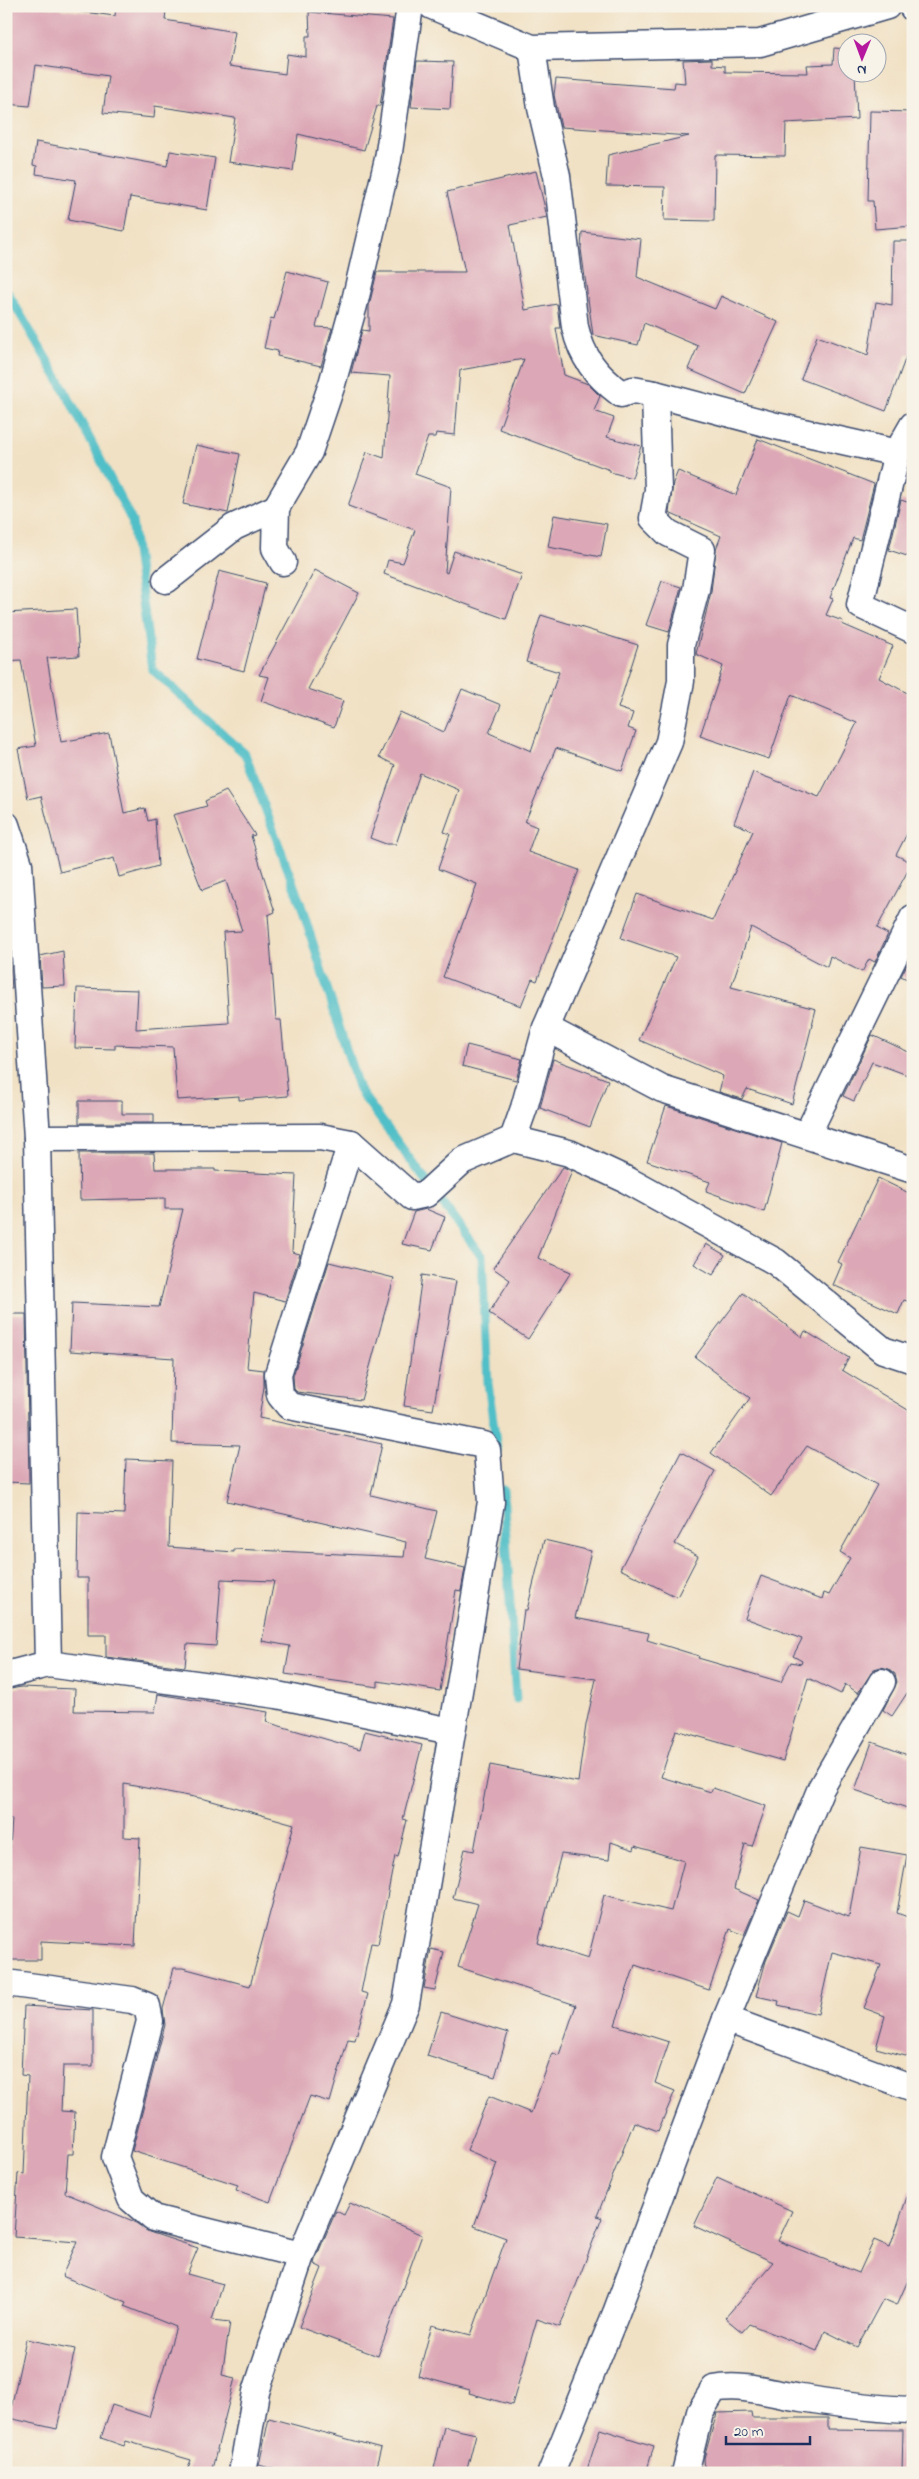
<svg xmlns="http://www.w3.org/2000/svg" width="919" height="2479" font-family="'Indie Flower',sans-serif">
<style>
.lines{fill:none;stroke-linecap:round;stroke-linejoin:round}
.stream{stroke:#51bfc7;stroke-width:9}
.building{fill:#dca7b6;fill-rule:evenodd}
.minor-casing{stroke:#3b4a6d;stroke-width:29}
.minor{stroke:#fff;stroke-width:26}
</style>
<rect width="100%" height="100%" fill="#f7f3e8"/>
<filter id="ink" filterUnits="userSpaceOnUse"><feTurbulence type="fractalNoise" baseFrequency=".02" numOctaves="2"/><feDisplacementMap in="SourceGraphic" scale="10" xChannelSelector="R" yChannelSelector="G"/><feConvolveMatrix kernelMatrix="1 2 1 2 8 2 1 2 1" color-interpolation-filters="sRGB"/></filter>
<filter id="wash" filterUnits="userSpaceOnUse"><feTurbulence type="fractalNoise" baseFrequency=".0096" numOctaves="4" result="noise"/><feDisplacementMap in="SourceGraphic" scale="20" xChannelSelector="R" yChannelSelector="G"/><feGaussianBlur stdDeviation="1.12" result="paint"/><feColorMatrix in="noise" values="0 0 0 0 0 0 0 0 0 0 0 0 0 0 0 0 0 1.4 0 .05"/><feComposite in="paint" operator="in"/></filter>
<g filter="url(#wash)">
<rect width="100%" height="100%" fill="#f1e1c4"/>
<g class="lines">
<g class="stream">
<polyline points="6,290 64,389 132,521 152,669 245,754 301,905 359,1090 482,1257 488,1383 497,1450"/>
<polyline points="503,1490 516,1699"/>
</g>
</g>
<g id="blocks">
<g class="building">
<polygon points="11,6 36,6 115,16 116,6 166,10 165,20 235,32 229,66 285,74 287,54 306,57 306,36 310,36 309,12 393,19 380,106 377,106 364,150 298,134 293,171 228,162 235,118 155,106 154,118 103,113 108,76 36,65 30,106 6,104 6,16 11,17"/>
<polygon points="834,48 846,49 846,72 855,72 857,119 786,123 785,156 715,155 714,221 664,220 665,187 606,186 608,155 689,136 561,127 554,95 556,79 674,88 675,82 685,83 683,60 712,59 712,65 725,66 725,72 808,73 807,65 833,64"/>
<polygon points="417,61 453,62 450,109 411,107"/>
<polygon points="870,111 913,112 913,226 875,229 873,201 868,201"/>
<polygon points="36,142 167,166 170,151 215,158 207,210 130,197 124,231 68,220 76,180 36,174 37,166 33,165"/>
<polygon points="536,171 547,217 510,225 525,310 557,304 560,328 556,328 564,375 588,384 600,396 594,411 614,418 607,437 641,446 632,478 610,472 610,470 499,429 524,359 460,370 455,435 436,433 435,437 428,437 415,474 451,487 445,572 447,573 454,551 522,575 506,619 384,574 388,560 403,563 415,530 348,506 367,452 384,458 390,376 351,373 362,330 369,331 369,306 377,272 465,272 447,192"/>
<polygon points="582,232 641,239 637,277 715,309 721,296 778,322 745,394 688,369 698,346 644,323 638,345 593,335 581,249"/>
<polygon points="893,241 913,241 913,354 907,354 886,411 801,379 817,336 868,355 876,302 892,305"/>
<polygon points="287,271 328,282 316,327 332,328 321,366 277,356 278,351 264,348 271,318 274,319"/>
<polygon points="758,439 874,484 860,540 853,538 830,598 833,599 826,615 843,621 842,624 893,646 879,678 913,696 913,822 896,855 912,863 877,928 888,934 875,962 869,959 862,972 830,956 827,967 751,927 731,987 816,1009 792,1104 747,1089 742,1099 719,1092 723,1076 639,1040 676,957 621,938 637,894 713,920 753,831 734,823 753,772 819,797 857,723 791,695 769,759 700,736 723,666 696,654 711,592 716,549 721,536 669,513 673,483 678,471 736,495"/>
<polygon points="196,445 240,454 228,513 183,504"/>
<polygon points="901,500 913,504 913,558 889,550"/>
<polygon points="554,515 607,524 601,557 548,547"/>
<polygon points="315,570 359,593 308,689 343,701 334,727 261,701 269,677 259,675"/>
<polygon points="219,571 266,583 244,671 197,659"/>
<polygon points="662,581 681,587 669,632 646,625"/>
<polygon points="76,609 79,656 47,658 61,742 109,733 124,813 145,808 148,821 155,819 158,866 119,877 114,858 60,872 41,796 28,799 18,749 36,746 21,660 6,661 6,613"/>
<polygon points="541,615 638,645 618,708 633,713 628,728 636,731 622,771 556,748 525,822 537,827 528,852 579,870 537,981 532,979 521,1006 443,977 477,884 438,869 450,834 444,832 459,790 420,773 396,844 386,844 370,838 395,765 379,757 400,712 444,732 462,689 501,705 489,733 531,751 559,672 526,662"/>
<polygon points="226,791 255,835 251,836 275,912 268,915 276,1020 281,1020 288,1096 239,1100 239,1096 177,1100 173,1047 115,1045 115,1049 75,1048 77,988 138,990 136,1029 229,1023 223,932 242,931 226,881 202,890 173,815 207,806 205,801"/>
<polygon points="63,951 65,986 42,987 40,956"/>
<polygon points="913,953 913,982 901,976"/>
<polygon points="10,963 12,989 6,989 6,964"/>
<polygon points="872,1035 913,1054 913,1077 872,1062 854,1101 843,1096"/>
<polygon points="467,1045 522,1059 516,1080 462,1066"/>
<polygon points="553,1059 608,1080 590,1127 540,1108"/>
<polygon points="79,1101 122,1101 122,1114 154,1114 154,1123 79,1123"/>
<polygon points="666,1106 782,1143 764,1212 706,1191 710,1182 647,1161"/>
<polygon points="79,1153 154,1153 155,1169 215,1169 215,1171 296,1175 292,1252 300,1254 285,1301 254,1293 247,1368 264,1370 264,1387 259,1418 382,1444 371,1495 437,1511 425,1559 465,1568 461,1591 456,1590 440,1691 378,1681 378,1687 285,1674 290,1646 262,1641 274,1581 221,1579 216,1646 187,1644 185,1667 106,1657 106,1635 88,1635 88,1578 77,1578 78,1512 124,1514 126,1459 172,1461 169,1547 234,1552 234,1549 404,1557 406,1542 227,1501 240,1445 172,1443 174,1358 70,1351 72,1303 159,1307 183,1209 165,1209 165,1198 80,1200"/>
<polygon points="563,1167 572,1171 538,1258 571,1272 528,1339 489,1313 510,1280 493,1268"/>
<polygon points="878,1178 913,1195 913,1303 904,1300 898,1314 833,1285 842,1264 838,1262"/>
<polygon points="426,1209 445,1217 432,1250 402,1244 414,1212"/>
<polygon points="706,1244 725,1255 713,1275 694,1264"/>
<polygon points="329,1262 394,1278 361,1400 297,1392 294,1389 293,1376"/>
<polygon points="422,1275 456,1281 433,1410 404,1406"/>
<path d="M 743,1293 L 802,1337 L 805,1331 L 849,1358 L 842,1370 L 913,1413 L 913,1684 L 892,1716 L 883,1710 L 897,1682 L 895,1674 L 889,1669 L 881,1667 L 874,1669 L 858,1693 L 845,1684 L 841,1694 L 808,1678 L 783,1761 L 676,1730 L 661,1777 L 711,1792 L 713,1788 L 766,1806 L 752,1846 L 745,1844 L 734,1889 L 759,1900 L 744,1935 L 730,1929 L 709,1990 L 635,1965 L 615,2025 L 669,2042 L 655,2083 L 675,2091 L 658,2131 L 634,2122 L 597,2216 L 602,2218 L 560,2327 L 537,2319 L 512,2405 L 469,2393 L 470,2390 L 418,2376 L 432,2325 L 471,2335 L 506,2238 L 474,2226 L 497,2163 L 467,2150 L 489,2096 L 531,2113 L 552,2053 L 559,2055 L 576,2005 L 458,1967 L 478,1904 L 453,1898 L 465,1849 L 474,1851 L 490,1765 L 578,1782 L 586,1725 L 596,1679 L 516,1669 L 524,1610 L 527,1610 L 544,1540 L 591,1551 L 575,1618 L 649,1633 L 647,1640 L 699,1656 L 698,1658 L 781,1682 L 791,1662 L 801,1664 L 802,1661 L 793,1656 L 802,1639 L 745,1618 L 761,1576 L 822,1599 L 824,1593 L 829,1595 L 850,1558 L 840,1552 L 877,1485 L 807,1446 L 771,1496 L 711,1453 L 750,1398 L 695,1357 ZM 611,1842 L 634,1850 L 635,1846 L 684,1861 L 671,1911 L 604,1895 L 588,1959 L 538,1943 L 561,1854 L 609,1860 Z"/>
<polygon points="6,1314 26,1314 29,1483 6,1482"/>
<polygon points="681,1452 715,1471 675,1544 698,1556 677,1597 620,1569"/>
<polygon points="21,1687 75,1689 74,1711 155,1712 158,1694 268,1712 266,1722 360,1749 365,1731 422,1745 403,1819 407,1820 398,1857 395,1856 378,1944 371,1943 361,1992 368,1994 355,2040 348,2039 330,2102 310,2096 270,2202 236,2190 238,2185 132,2151 165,2025 163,2009 174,1968 183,1968 250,1986 294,1824 205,1799 124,1784 124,1837 140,1838 135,1946 41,1941 41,1960 6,1960 6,1902 12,1819 6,1819 6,1690"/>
<polygon points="872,1742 913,1757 913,1810 855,1790"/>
<polygon points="861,1847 907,1855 897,1913 913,1919 913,2058 876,2048 885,2016 864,2008 881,1965 832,1952 818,2014 778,2005 779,2001 756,1996 766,1961 787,1911 798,1916 804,1900 849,1917"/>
<polygon points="431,1949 444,1952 435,1990 424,1988"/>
<polygon points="24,2006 93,2010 93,2066 63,2066 61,2111 75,2112 73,2154 68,2154 65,2193 133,2221 149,2232 198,2248 187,2274 223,2284 212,2320 230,2322 222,2375 235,2378 211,2473 186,2473 191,2460 126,2441 124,2446 101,2438 112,2405 149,2417 176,2327 124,2306 126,2302 62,2276 77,2242 14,2237 18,2173 24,2174 28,2076 21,2075"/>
<polygon points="441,2012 508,2033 495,2077 427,2056"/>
<polygon points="717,2177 792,2211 778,2241 859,2273 874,2240 890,2247 909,2191 913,2191 913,2269 897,2305 883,2299 857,2347 825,2331 817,2351 749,2324 742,2332 725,2318 773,2262 694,2226"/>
<polygon points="350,2203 422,2235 378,2356 299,2327 322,2268 314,2264 315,2260 336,2211 344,2215"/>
<polygon points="26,2339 75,2349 57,2429 9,2418"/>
<polygon points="751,2412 752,2418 828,2418 828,2429 903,2430 902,2473 782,2473 782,2468 705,2472 704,2458 717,2413"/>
<polygon points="269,2418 381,2448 374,2473 287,2473 259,2465"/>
<polygon points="444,2427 476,2434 466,2473 433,2473"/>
<polygon points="600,2429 654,2446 646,2473 586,2473"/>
</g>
</g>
</g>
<g filter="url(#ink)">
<use href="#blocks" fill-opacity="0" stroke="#3b4a6d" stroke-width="1"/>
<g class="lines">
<defs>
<g id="minor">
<polyline points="432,6 532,48 760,43 887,6"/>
<polyline points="912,6 913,8"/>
<path d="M 532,48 L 541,108 L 557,176 L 575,327 C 582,358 596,375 621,394 L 633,390 L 655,394 L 776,426 L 897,453"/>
<polyline points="913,425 897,453 860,605 913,630"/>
<polyline points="283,562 275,548 276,508 309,452 332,384 354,305 388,159 410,6"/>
<polyline points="166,580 234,527 276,508"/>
<polyline points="6,825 19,864 37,1138 48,1664"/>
<polyline points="546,1028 662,1089 913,1170"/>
<polyline points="807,1135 913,918"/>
<polyline points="37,1138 320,1137 351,1143 412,1197 426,1194 462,1161 513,1139 569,1153 627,1180 776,1262 883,1350 913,1360"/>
<polyline points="513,1139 524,1108 546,1028 669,742 681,681 681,645 696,590 702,550 668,533 653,518 658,490 655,394"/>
<polyline points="6,1675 48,1664 277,1695 451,1731"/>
<polyline points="6,1983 132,2000 147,2006 150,2021 115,2157 131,2199 153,2218 301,2255"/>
<polyline points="726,2019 913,2088"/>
<polyline points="242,2473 256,2392 301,2255 406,2004 491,1502 487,1450 484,1445 289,1406 280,1395 278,1374 351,1143"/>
<polyline points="551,2473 616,2313 726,2019 821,1788 882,1682"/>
<path d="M 685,2473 L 700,2412 L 714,2389 C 743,2383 772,2394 801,2398 C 839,2404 875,2409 913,2410"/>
</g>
</defs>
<use href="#minor" class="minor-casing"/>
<use href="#minor" class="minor"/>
</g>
</g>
<rect width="919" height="2479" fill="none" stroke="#f7f3e8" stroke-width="25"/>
<g transform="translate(862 58) rotate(181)"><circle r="24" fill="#f7f3e8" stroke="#9fa5b1"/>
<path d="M0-4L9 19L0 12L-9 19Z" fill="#b5179e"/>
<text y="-8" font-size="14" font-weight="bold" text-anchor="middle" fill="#1b2f5e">N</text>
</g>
<path d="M726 2436v8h84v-8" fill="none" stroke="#1b2f5e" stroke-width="2.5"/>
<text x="734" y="2436" font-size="15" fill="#1b2f5e" stroke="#f7f3e8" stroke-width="4" paint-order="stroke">20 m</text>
</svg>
